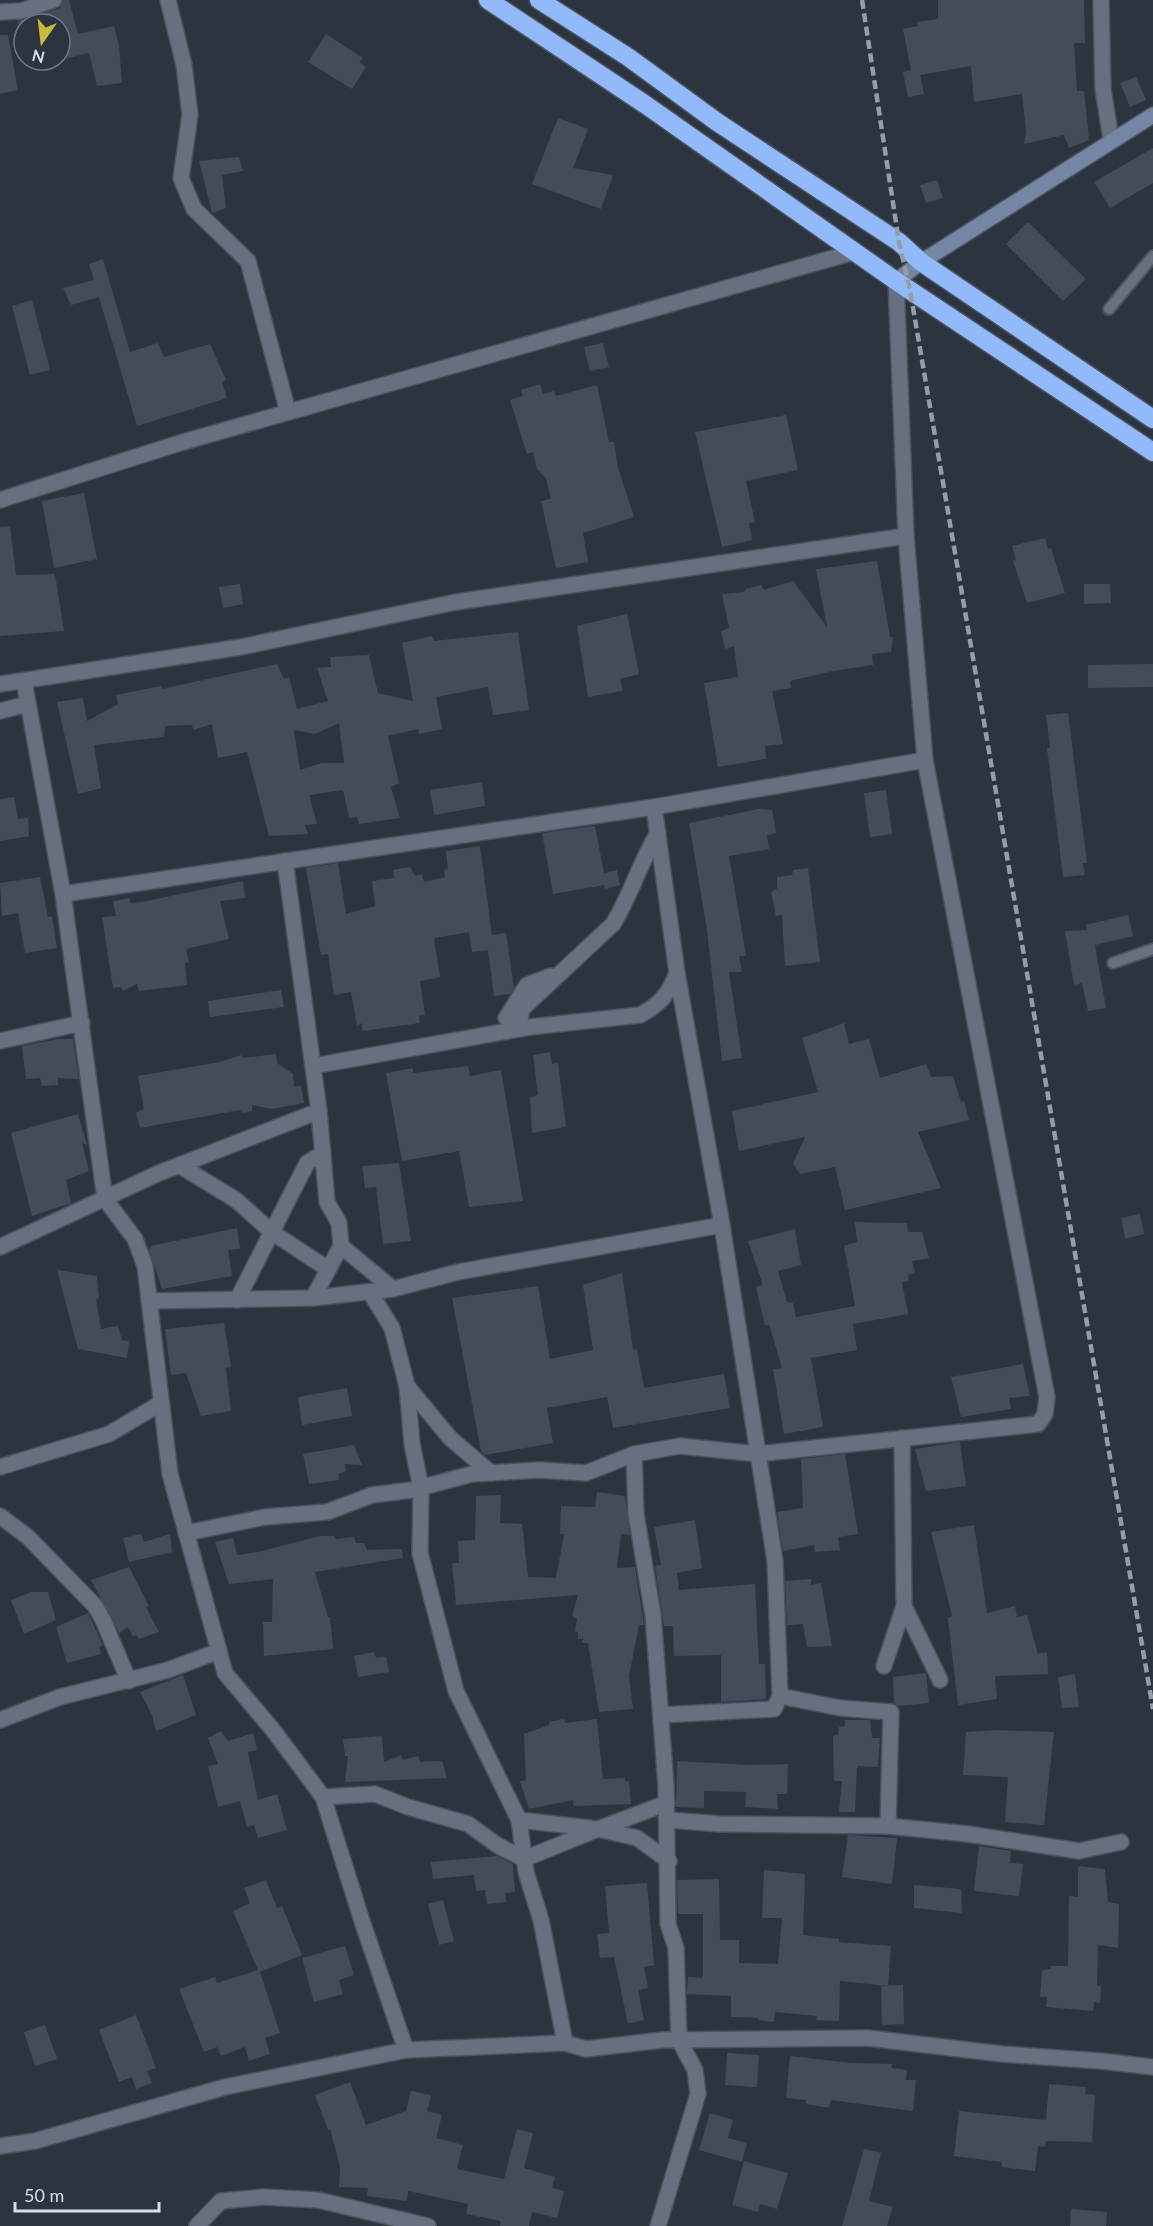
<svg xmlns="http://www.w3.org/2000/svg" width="1153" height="2226" font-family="Lato,sans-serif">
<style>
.building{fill:#444c5a;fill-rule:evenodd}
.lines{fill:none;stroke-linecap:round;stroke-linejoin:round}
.lane-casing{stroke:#4b525d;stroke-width:14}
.street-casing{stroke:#4b525d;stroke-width:18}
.secondary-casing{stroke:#4b525d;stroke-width:18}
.highway-casing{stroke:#4b525d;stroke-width:21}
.lane{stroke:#67707f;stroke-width:10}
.street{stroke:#67707f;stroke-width:15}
.secondary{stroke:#7486a4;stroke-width:15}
.highway{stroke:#92bafa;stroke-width:18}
.rail{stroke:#979da7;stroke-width:4.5;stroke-dasharray:9 4.5;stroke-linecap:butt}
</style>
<rect width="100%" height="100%" fill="#2c3440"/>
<g class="building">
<polygon points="64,0 69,0 78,34 114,26 119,46 122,83 97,86 89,53 60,60 60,24 18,24 18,21 60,8"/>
<polygon points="938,0 1084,0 1085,43 1074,43 1077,91 1084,91 1089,140 1069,148 1064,135 1024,144 1026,132 1022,94 974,102 971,66 920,75 924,94 908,97 903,72 911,70 903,29 918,26 917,22 938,19"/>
<polygon points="326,34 363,58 359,62 366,67 352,89 308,62"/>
<polygon points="0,35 8,35 18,90 0,94"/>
<polygon points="1136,77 1146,100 1130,107 1120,83"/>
<polygon points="558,118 588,129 573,168 613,175 601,209 532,184"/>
<polygon points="1153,148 1153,183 1110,208 1094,182"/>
<polygon points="239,157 243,171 222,175 226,208 212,213 199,161"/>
<polygon points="937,180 943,198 926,203 920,185"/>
<polygon points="1028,222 1086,279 1063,301 1006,244"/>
<polygon points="103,259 130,352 158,343 164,357 210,344 226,380 222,382 227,398 137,426 99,297 71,305 63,288 94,280 89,264"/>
<polygon points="32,300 50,370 30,375 12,306"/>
<polygon points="603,343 609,367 590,371 584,347"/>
<polygon points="540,384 543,394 554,391 556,396 597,385 609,442 614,442 618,468 634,517 583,533 588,562 556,568 541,501 551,499 546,478 537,469 533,452 527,454 510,400 523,396 521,390"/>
<polygon points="786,415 798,470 746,481 755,522 749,523 752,540 722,547 695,432"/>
<polygon points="84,493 97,559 54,568 42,501"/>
<polygon points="10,526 16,575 55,574 64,631 0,636 0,527"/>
<polygon points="1045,538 1048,549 1051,548 1065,593 1027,603 1013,561 1016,560 1012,546"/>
<polygon points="877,561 890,637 893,637 891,652 872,654 873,665 833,671 790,681 791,688 772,691 783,744 765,746 766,759 718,767 704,683 738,677 734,646 725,649 721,631 729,628 722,594 744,592 746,589 761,585 764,590 793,581 827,627 816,569"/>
<polygon points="240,584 243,604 223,608 219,587"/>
<polygon points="1084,584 1110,584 1111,603 1084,604"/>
<polygon points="627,614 639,674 620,679 623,691 588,697 577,626"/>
<path d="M 518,632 L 529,710 L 493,715 L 488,687 L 436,697 L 442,729 L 419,734 L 418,729 L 388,736 L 399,783 L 391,787 L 400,818 L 359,824 L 357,817 L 349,818 L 343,790 L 309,795 L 317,824 L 305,825 L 308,834 L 269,836 L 247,752 L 218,758 L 212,724 L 193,730 L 192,725 L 165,726 L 164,737 L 94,745 L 101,788 L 78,794 L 57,702 L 83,698 L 87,721 L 118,704 L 116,695 L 161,686 L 162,689 L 277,664 L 284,679 L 289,677 L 297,709 L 328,701 L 317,668 L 331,667 L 330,657 L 369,655 L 378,693 L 413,701 L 402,643 L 432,636 L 434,641 ZM 339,723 L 344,763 L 322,763 L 300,770 L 294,730 L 315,734 Z"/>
<polygon points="1153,664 1153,687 1088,688 1088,665"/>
<polygon points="1068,713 1087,863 1083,863 1085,875 1063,877 1047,748 1050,748 1046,715"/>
<polygon points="482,782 485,806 434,815 430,790"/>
<polygon points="886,790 892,834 870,837 864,793"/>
<polygon points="14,797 18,819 28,818 29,836 0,841 0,799"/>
<polygon points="759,809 772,810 776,833 767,835 769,849 729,856 746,956 739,956 742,972 729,972 742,1058 722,1061 707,930 689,823"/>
<polygon points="595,826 604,873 617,870 620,885 605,889 604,885 553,894 542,833"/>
<polygon points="480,846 492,935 506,933 514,988 510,994 494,996 488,950 472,952 469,932 434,938 440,977 420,981 425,1015 419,1016 420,1023 362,1031 362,1023 357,1026 351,992 334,995 328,954 321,955 306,868 338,863 346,914 375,906 372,881 394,878 393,870 410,867 415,876 422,874 424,882 445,877 444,870 448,869 446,851"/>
<polygon points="808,868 820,962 785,966 782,915 776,916 771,892 777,889 777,877 792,875 793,870"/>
<polygon points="40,877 48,917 52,916 57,948 25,953 18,913 2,916 0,883"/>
<polygon points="243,881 245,898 220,901 229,939 186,949 189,962 185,963 187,985 139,991 137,984 123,991 120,987 113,988 102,917 116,916 113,901 130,898 130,903 142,902"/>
<polygon points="1128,915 1133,936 1095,945 1106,1008 1088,1011 1082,983 1074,985 1065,931 1087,930 1086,925"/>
<polygon points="281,990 284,1007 210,1017 208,1001"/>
<polygon points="844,1023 849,1044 869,1039 880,1078 926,1064 931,1077 953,1076 961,1102 964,1101 969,1120 918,1132 941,1188 845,1210 835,1167 800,1174 793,1164 805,1137 739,1151 732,1111 818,1092 802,1038"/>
<polygon points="58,1039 73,1039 79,1079 58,1078 58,1085 42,1086 40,1078 26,1079 22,1046"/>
<polygon points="550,1052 552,1064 558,1063 566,1127 532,1133 530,1097 538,1095 533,1055"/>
<polygon points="276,1054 277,1063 293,1074 294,1087 301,1085 304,1103 272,1109 252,1105 252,1111 242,1113 240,1110 140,1128 136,1113 144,1109 138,1076 220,1062 241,1055 243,1058"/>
<polygon points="468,1066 470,1076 501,1070 523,1201 469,1207 459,1151 402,1161 386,1073 413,1068 413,1073"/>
<polygon points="78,1114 87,1145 82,1143 89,1171 66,1180 71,1203 32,1216 11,1133"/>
<polygon points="399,1163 411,1241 383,1244 376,1187 365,1188 362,1166"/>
<polygon points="1140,1214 1144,1234 1125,1239 1121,1218"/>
<polygon points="855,1222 907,1223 908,1232 922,1232 929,1258 912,1261 915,1273 908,1275 909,1281 902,1282 908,1314 853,1324 857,1350 811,1358 823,1427 784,1434 773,1369 782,1368 769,1324 765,1326 756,1287 763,1285 748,1241 795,1229 801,1265 778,1271 787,1302 793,1303 796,1317 855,1306 844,1246 857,1242"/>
<polygon points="237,1228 240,1249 228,1250 232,1276 162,1289 149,1250 151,1246"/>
<polygon points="57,1270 97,1276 99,1298 96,1299 101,1329 118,1326 122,1340 129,1341 127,1358 78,1349"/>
<polygon points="622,1273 633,1350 637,1349 644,1388 724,1374 730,1408 613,1428 607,1397 547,1408 553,1443 485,1455 481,1451 452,1298 538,1286 550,1359 593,1350 583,1285"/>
<polygon points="224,1323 231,1367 226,1368 231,1411 201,1416 186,1373 171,1375 165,1329"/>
<polygon points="1023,1364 1030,1396 1009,1398 1011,1409 961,1417 951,1377"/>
<polygon points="347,1388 352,1416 302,1425 298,1397"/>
<polygon points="960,1442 966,1486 926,1491 915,1449"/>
<polygon points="354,1445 362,1465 345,1464 346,1471 338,1474 339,1480 309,1484 303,1454"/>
<polygon points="845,1454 858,1534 838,1537 840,1550 815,1552 814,1545 783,1551 777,1512 803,1508 801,1459"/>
<polygon points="597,1492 625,1496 630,1535 621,1534 617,1568 635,1567 644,1625 639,1625 629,1676 633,1709 599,1712 588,1643 582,1643 583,1639 578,1639 578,1632 575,1631 577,1619 572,1616 578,1595 456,1605 452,1563 459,1563 458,1541 475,1540 476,1496 501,1495 500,1523 522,1524 528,1577 556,1578 564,1534 560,1534 561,1506 595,1507"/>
<polygon points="695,1520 702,1568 677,1573 679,1590 755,1584 759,1664 765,1664 766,1699 721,1702 721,1655 674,1656 673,1626 664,1626 655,1566 661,1565 654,1527"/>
<polygon points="974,1525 987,1613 1015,1606 1017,1617 1027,1615 1038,1654 1047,1652 1048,1674 995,1676 997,1699 958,1705 948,1618 952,1616 931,1532"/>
<polygon points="141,1534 144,1542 170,1534 172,1552 129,1562 123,1538"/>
<polygon points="320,1536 334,1536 336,1539 354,1537 356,1543 364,1543 367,1550 402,1549 403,1558 315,1572 328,1617 330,1617 333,1649 264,1656 263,1622 272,1622 273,1579 229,1584 215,1542 233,1538 237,1555 258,1552"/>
<polygon points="129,1567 149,1606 146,1607 159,1632 139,1639 136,1635 133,1636 128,1627 119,1633 91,1580"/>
<polygon points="811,1579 811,1585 821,1583 832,1646 807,1647 803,1624 787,1625 785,1581"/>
<polygon points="31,1592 48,1592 56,1620 24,1634 11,1600"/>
<polygon points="88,1613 103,1645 99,1647 101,1654 67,1663 56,1627"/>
<polygon points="374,1652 376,1658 386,1657 389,1672 358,1677 354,1656"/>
<polygon points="926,1673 929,1703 898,1706 894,1703 893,1677"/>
<polygon points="1075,1674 1079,1707 1062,1708 1058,1677"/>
<polygon points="183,1675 196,1715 156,1731 152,1715 140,1692"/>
<polygon points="564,1719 565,1723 597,1719 603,1779 625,1778 625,1781 629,1781 631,1804 574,1806 573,1800 529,1809 520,1781 526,1780 524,1734 549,1725 549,1722"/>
<polygon points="845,1720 870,1720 872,1738 880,1738 878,1767 857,1766 855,1812 839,1812 842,1781 834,1781 833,1736 838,1735 839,1727 845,1726"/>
<polygon points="996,1730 1054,1732 1044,1825 1005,1822 1008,1777 963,1775 966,1732"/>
<polygon points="221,1731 228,1741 253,1733 257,1750 248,1752 258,1800 277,1794 287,1830 258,1838 254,1825 247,1827 240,1801 218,1807 208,1766 218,1764 208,1738"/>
<polygon points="382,1736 384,1762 401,1755 403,1760 418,1756 420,1762 442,1761 447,1778 345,1782 348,1756 345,1756 343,1739"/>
<polygon points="677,1761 748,1765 788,1764 787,1794 777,1794 778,1809 745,1807 746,1792 704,1791 704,1808 676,1807"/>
<polygon points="848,1835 897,1838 892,1884 842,1877"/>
<polygon points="979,1846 1011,1851 1010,1863 1023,1864 1019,1896 974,1891"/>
<polygon points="497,1856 513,1864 515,1892 505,1893 506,1902 487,1904 485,1890 476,1891 474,1875 433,1879 431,1862"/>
<polygon points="1078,1866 1105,1869 1108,1902 1119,1904 1118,1948 1098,1945 1097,1985 1101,1987 1100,2003 1094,2002 1093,2011 1046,2007 1047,1997 1040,1997 1042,1970 1051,1969 1051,1966 1068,1966 1069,1896 1078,1897"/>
<polygon points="764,1870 805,1874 803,1935 839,1939 839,1942 891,1946 888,1986 840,1981 839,2021 816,2020 817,2016 775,2012 774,2022 759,2020 759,2018 731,2017 731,1996 687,1994 688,1977 703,1978 703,1914 678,1914 677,1880 719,1879 720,1940 739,1940 739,1963 778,1964 782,1918 762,1918"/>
<polygon points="266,1880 277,1908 282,1906 302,1955 260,1972 280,2033 265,2038 270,2054 249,2061 245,2047 221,2056 217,2047 204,2052 179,1989 215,1977 217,1983 258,1970 233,1911 250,1903 244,1888"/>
<polygon points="647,1883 654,1965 644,1967 648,1988 638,1990 644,2020 628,2024 614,1957 600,1958 597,1934 609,1933 605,1886"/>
<polygon points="914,1885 961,1889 962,1913 914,1908"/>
<polygon points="443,1900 454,1941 439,1945 428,1904"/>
<polygon points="345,1946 354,1975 339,1980 343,1994 314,2002 302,1958"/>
<polygon points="903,1985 904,2024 882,2025 881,1986"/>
<polygon points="136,2015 156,2068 147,2071 152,2083 136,2089 132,2077 119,2082 99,2030"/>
<polygon points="45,2025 57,2059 35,2066 24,2032"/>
<polygon points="727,2053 759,2055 757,2087 725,2085"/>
<polygon points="790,2056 851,2063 892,2064 891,2068 907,2070 906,2080 916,2080 913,2111 831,2100 829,2108 806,2104 806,2100 786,2098"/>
<polygon points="350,2082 366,2125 406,2111 411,2091 431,2095 427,2111 442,2115 436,2138 463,2145 457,2169 504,2179 517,2129 533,2133 524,2168 555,2177 552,2188 564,2191 557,2218 532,2212 529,2226 500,2226 501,2221 466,2214 468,2204 408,2191 407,2201 367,2196 368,2188 339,2187 340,2166 330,2129 328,2130 315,2095"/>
<polygon points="1049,2084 1086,2087 1085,2094 1095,2095 1092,2142 1046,2141 1045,2147 1038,2146 1035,2171 1002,2167 1002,2162 954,2156 959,2111 1046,2120"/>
<polygon points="710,2113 733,2120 728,2138 747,2143 742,2162 699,2150"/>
<polygon points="864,2149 881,2153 869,2201 893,2207 887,2226 842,2226"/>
<polygon points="744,2161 788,2173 777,2209 760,2204 758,2212 732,2205"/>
<polygon points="1071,2209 1107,2212 1106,2226 1070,2226"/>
</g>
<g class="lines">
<defs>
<g id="lane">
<polyline points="1109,309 1153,256"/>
<polyline points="1113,963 1153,949"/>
</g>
<g id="street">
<polyline points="168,0 184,65 190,115 181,178 194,209 248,261 288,412"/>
<polyline points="1101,0 1103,89 1111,139"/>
<polyline points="0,12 21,11 54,0"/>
<polyline points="0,500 183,442 854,252"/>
<polyline points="24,681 63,894 105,1199 135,1239 145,1266 170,1474 219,1651 225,1673 273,1730 323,1797 362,1921 406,2050"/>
<polyline points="0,684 241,647 456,602 906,536"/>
<polyline points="0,711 28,704"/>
<polyline points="654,807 677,973 722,1225 775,1561 780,1696 774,1709 661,1715"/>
<polyline points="285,861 319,1111 327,1202 339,1223 341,1246 313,1298"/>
<polyline points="63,894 654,807 925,760"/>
<polyline points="506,1018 527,985 551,976"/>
<path d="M 518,1029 L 522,1009 L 613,924 C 631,895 640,862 658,833"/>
<polyline points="0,1041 82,1023"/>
<path d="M 313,1066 L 530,1027 L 640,1015 C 661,1004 669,993 677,973"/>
<polyline points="179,1165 236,1200 273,1233 328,1269"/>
<polyline points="341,1246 393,1289"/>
<polyline points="0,1247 159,1173 319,1111"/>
<polyline points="370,1292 392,1328 407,1386 412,1444 421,1488 420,1553 456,1691 519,1820 526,1872 541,1920 565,2043 586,2049 662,2040 868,2038 1002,2054 1101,2061 1153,2067"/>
<polyline points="237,1300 307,1163 323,1153"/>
<polyline points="149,1301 313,1298 393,1289 458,1272 722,1225"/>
<polyline points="407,1386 450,1438 491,1473"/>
<polyline points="634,1454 636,1514 653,1615 666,1786 668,1924 676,1948 679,2040 695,2070 698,2094 658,2226"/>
<polyline points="0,1467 109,1434 161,1403"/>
<polyline points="0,1516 28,1537 95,1606 103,1620 129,1681"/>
<polyline points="186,1533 265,1517 327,1512 372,1495 412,1490 472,1474 539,1470 586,1473 634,1454 680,1446 758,1454 1038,1424 1045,1414 1047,1397 925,760 906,536 896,281"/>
<polyline points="904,1606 940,1680"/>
<polyline points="884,1666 904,1606 902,1438"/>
<polyline points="780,1696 840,1708 891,1712 888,1826 968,1834 1079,1851 1121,1842"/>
<polyline points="0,1720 60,1697 168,1670 219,1651"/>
<polyline points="323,1797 375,1794 408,1807 468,1824 497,1845 524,1859 598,1829 637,1838 669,1861"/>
<polyline points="519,1820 598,1829 667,1803"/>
<polyline points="668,1820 721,1824 888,1826"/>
<polyline points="0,2146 35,2141 225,2087 406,2050 565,2043"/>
<polyline points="197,2226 221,2201 263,2197 318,2200 428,2226"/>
</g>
<polyline id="secondary" points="896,281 921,262 1153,115"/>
<g id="highway">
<polyline points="488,0 646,105 896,281 1153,452"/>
<polyline points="539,0 628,57 717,122 899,242 921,262 1153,419"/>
</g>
</defs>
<use href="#lane" class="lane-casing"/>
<use href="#street" class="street-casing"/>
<use href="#secondary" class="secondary-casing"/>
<use href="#highway" class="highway-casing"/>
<use href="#lane" class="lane"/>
<use href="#street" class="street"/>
<use href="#secondary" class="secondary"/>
<use href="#highway" class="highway"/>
<polyline class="rail" points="862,0 899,242 910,290 1153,1709"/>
</g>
<g transform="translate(42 42) rotate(194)"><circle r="28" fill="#2c3440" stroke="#727883" stroke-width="1.5"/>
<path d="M0-4.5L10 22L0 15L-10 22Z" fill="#caba39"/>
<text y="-9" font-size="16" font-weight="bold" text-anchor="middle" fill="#dadfe7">N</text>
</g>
<path d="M15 2202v9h144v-9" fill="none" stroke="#dadfe7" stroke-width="3"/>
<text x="24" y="2202" font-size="18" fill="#dadfe7" stroke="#2c3440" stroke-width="4.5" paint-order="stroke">50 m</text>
</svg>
